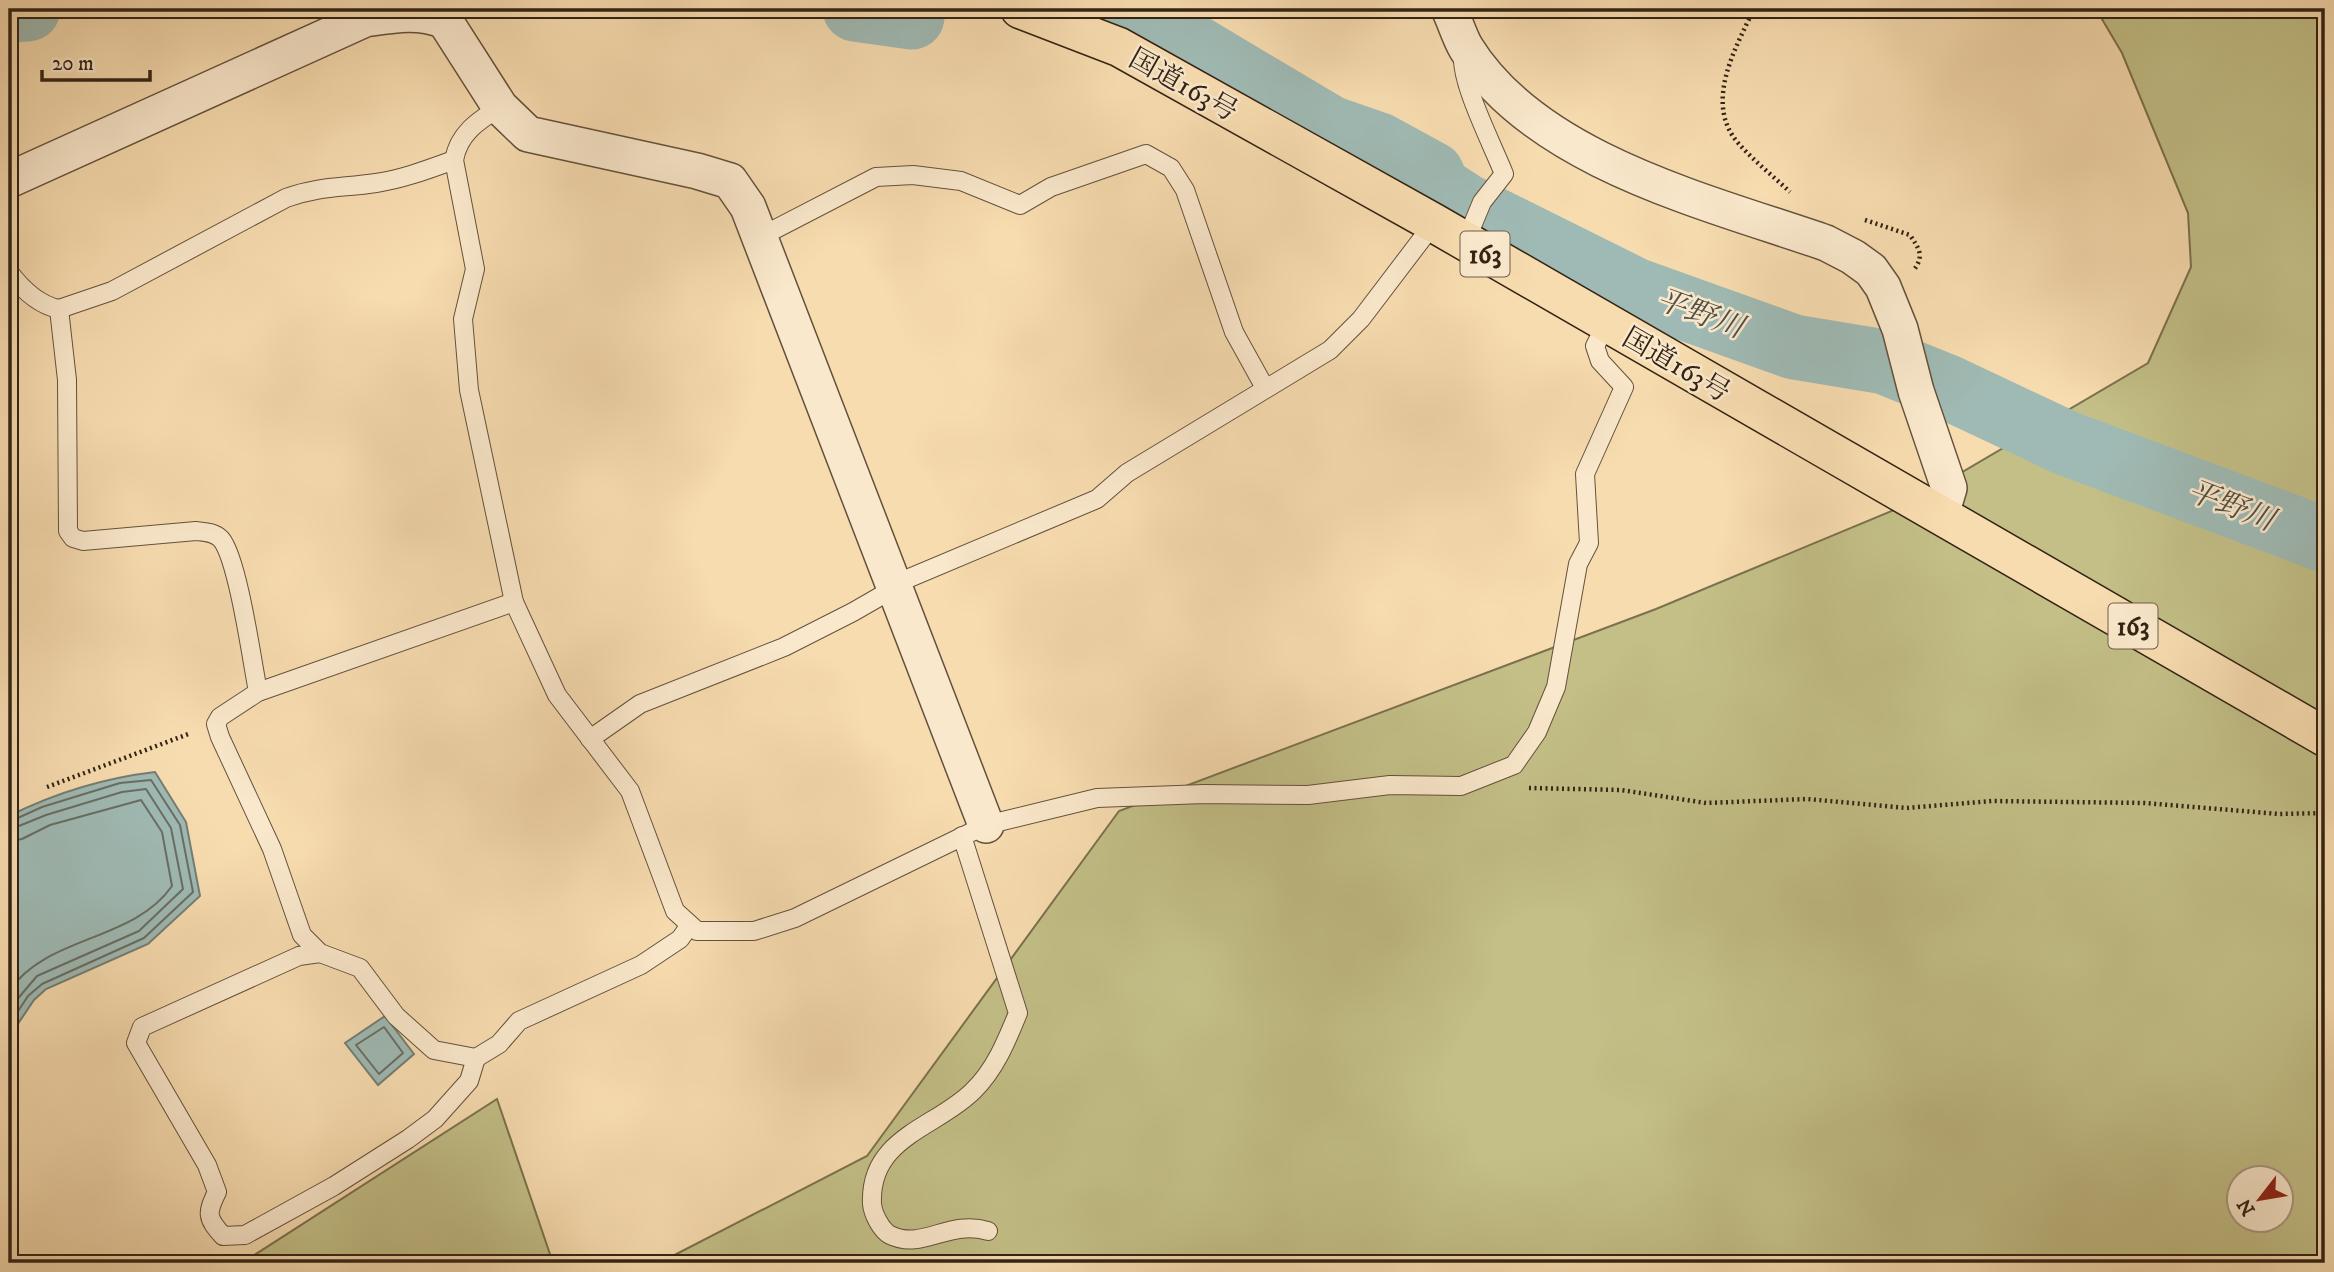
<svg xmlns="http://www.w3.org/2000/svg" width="2334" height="1272" font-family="'IM FELL DW Pica','Noto Serif JP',serif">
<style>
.green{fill:#c3bf87;stroke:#7b714e;stroke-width:2;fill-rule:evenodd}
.water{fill:#9fbab4;stroke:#747e74;stroke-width:2}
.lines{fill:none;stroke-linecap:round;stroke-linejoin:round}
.shore{stroke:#696e64;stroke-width:2}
.river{stroke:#9fbab4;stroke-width:65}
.lane-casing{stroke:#64513b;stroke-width:20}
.street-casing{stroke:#64513b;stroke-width:38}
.highway-casing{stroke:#332314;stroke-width:41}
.path{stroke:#332314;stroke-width:4.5;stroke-dasharray:2 3.5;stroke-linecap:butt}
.lane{stroke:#fae8cc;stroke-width:18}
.street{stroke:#fae8cc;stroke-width:35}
.highway{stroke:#f7dcb0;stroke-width:38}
.labels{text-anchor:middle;stroke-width:5;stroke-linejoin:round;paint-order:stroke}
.shield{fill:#fae8cc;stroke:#6f5e4b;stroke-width:2}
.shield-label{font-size:26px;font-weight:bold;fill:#332314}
.street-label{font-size:28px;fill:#332314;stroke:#fae8cc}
.water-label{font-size:30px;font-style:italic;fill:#535044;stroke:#fae8cc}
</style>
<rect width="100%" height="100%" fill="#f7dcb0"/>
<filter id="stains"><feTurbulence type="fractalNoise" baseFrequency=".00286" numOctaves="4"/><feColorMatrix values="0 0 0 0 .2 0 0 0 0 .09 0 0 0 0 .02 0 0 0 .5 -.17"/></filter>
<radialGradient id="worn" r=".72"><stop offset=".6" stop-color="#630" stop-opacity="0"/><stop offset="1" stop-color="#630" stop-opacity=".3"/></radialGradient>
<g class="green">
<path d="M 2096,9 L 2325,9 L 2325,1263 L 659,1263 L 867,1156 L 1119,811 L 1656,609 L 1906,505 L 2148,363 L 2191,267 L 2188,213 L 2122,53 ZM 2240,1178 L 2282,1178 L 2282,1220 L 2240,1220 Z"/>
<polygon points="497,1099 553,1263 242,1263"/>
</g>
<g class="water">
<path d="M 155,772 L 186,822 L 200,896 L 148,944 L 46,989 L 34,1000 L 9,1037 L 9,816 C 55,793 104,778 155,772 Z"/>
<polygon points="385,1016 414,1054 378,1085 345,1043"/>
</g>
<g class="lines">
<g class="shore">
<polyline points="9,822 42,807 120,783 151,780 180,825 193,892 144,938 42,984 28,996 9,1025"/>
<polyline points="9,830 46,815 122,792 146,789 171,828 183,889 139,931 37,976 9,1009"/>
<path d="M 9,841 L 22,839 L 50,825 L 141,800 L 162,832 L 172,886 C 133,942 47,935 9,991"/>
<polygon points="384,1027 403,1053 379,1074 356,1045"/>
</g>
<g class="river">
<polyline points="855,9 912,17"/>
<polyline points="1111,9 1194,47 1330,128 1379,145 1432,174 1438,188 1464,205 1635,290 1794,347 1885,362 1947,387 2066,443 2325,540"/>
<polyline points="9,10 28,9"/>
</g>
<defs>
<g id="lane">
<path d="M 1464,52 C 1456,74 1494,148 1504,174 L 1482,202 L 1465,243"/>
<path d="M 500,107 C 478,121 459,133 454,160 L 475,269 L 463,319 L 469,390 L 514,602 L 557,695 L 630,791 L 675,911 L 697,931 L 754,931 L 795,918 L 986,825 L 1097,798 L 1204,794 L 1308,795 L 1390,785 L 1461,786 L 1514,765 L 1537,732 L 1556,687 L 1578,564 L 1589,543 L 1585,474 L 1624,387 L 1600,361 L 1595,346 L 1607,323"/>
<polyline points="760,237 876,177 913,175 961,181 1020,205 1051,187 1146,154 1171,168 1185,190 1234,332 1265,388"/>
<path d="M 9,272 C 22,289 38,305 59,309 L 67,380 L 68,531 L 73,538 L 83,541 L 196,531 C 205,532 214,532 221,539 C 238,559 252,661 258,692"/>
<path d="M 59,309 L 112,291 L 286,198 C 318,186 343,188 376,183 C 403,179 429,169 454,160"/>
<polyline points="514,602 258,692 220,717 216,724 220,737 272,849 302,935 320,953 360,968 396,1016 434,1050 476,1058 499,1044 519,1021 641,965 680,939 690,925"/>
<polyline points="590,739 640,704 784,647 853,612 886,593 895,584 1097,499 1127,473 1330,350 1361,319 1434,223"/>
<path d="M 962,836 L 1018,1013 C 1007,1040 995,1070 973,1091 C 936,1128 869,1137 872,1204 C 873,1214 881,1230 890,1235 C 923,1251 948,1219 988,1231"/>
<path d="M 320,953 L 299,956 L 142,1027 L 136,1043 L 207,1165 L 217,1192 C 206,1214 207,1218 223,1236 L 245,1235 L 334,1186 L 408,1139 L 435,1119 L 469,1081 L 476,1058"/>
</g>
<g id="street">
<path d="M 1449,9 C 1455,21 1459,36 1466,48 C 1536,161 1708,202 1826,243 L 1853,257 L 1871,270 L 1883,287 L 1900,329 L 1916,391 L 1949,488 L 1941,515"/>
<path d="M 9,180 L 365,19 C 393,15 418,10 445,21 L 500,107 L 528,134 L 697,171 L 730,181 L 748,207 L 986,825"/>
</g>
<polyline id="highway" points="1020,9 1119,47 1434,223 2325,737"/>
</defs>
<use href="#lane" class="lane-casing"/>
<use href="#street" class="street-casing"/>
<use href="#highway" class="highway-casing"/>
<g class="path">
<path d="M 1754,9 C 1735,49 1703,104 1739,144 C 1754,161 1773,176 1790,192"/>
<path d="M 1865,220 L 1910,235 C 1919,249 1925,256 1913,271"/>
<polyline points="47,787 191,733"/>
<polyline points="1529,788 1621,790 1706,803 1807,799 1906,808 1992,801 2145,803 2279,814 2325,813"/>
</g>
<use href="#lane" class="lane"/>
<use href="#street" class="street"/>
<use href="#highway" class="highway"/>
</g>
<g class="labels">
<g class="shield">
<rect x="1460.5" y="231.5" width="49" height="45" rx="5"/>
<rect x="2108.5" y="603.5" width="49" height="45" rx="5"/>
</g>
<g class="shield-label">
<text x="1485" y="263">163</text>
<text x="2133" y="635">163</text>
</g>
<g class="street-label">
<text transform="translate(1184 84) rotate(29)" y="10">国道163号</text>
<text transform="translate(1677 364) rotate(30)" y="10">国道163号</text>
</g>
<g class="water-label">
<text transform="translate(1700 313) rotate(20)" y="10">平野川</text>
<text transform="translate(2231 505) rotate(21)" y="10">平野川</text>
</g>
</g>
<rect width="2334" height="1272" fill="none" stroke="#f7dcb0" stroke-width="35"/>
<rect x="10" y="10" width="2313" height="1251" fill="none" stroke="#332314" stroke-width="3.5"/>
<rect x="18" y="18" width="2299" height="1237" fill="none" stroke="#332314" stroke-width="2"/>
<g transform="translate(2260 1199) rotate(239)"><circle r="33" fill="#fae8cc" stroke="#aa9982" stroke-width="2"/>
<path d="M0-5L12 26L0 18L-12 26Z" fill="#8f2418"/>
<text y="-10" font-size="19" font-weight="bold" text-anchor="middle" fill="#332314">N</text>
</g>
<path d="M42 70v10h108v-10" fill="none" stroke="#332314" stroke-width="3.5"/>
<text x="52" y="70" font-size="21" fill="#332314" stroke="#fae8cc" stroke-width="5" paint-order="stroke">20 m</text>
<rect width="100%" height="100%" filter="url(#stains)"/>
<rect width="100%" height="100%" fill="url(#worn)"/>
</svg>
